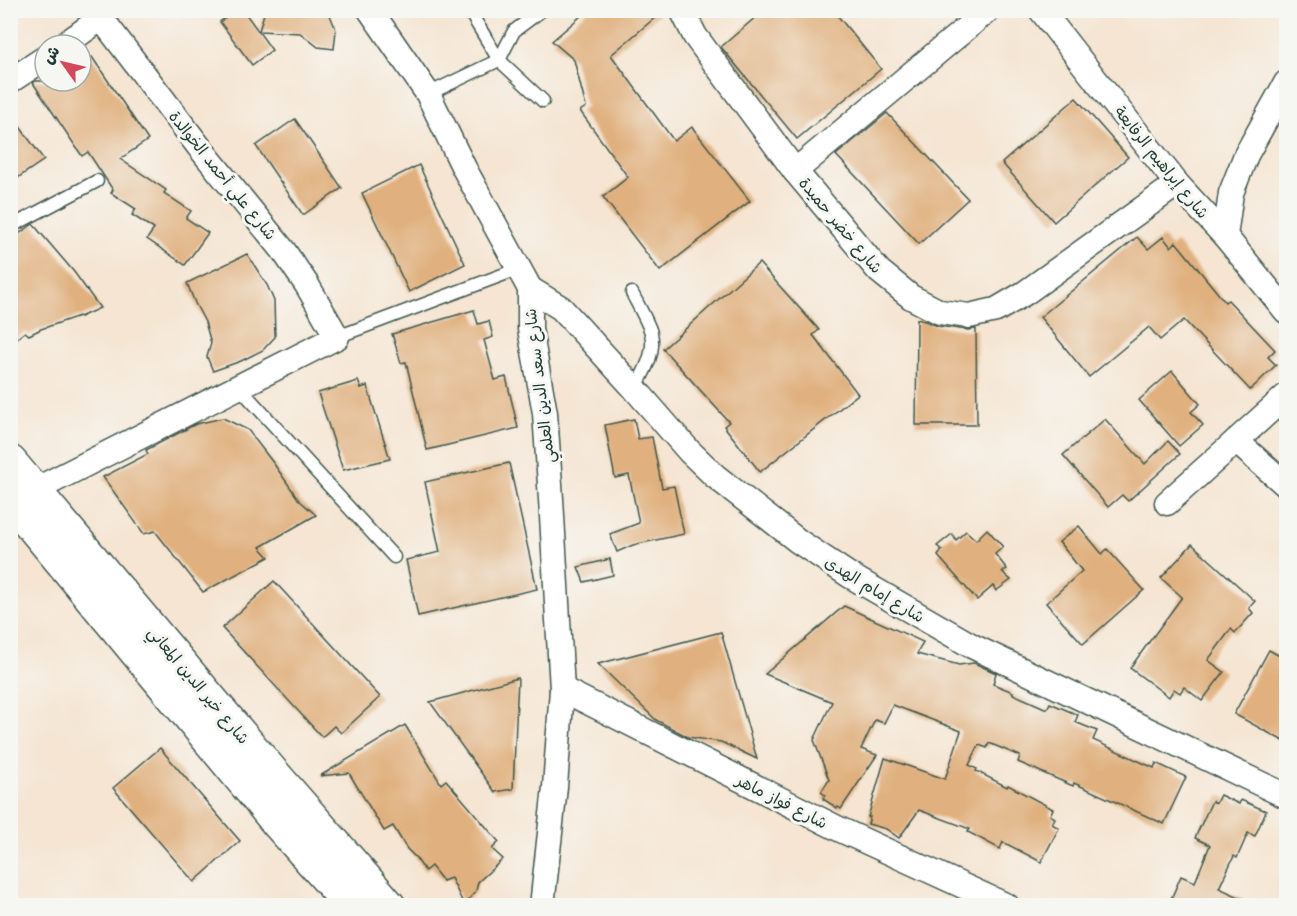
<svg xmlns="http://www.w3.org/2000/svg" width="1297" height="916" font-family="'Shantell Sans','Playpen Sans Arabic',sans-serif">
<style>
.building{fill:#e0b07e}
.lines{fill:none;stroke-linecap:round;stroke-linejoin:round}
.lane-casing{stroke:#3f564c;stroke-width:15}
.street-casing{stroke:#3f564c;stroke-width:27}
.secondary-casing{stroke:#3f564c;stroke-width:36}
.lane{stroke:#fff;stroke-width:12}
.street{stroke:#fff;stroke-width:24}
.secondary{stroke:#fff;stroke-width:33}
.labels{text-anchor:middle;stroke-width:6;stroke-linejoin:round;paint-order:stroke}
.street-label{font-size:16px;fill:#1f3d34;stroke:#f6f6f2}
</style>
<rect width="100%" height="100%" fill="#f6f6f2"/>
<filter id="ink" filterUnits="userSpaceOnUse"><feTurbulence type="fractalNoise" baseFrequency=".0167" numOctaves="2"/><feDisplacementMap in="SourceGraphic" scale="12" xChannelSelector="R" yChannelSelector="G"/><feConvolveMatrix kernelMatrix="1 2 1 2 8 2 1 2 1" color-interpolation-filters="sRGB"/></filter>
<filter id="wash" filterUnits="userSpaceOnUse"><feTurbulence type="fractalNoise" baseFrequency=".008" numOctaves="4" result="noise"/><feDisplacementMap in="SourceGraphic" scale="24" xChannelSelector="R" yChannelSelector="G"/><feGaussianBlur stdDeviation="1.35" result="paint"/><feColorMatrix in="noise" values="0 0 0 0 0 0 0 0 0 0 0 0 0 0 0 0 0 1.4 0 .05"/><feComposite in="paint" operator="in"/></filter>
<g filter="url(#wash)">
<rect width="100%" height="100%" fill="#f5e5d2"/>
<g id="blocks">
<g class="building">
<polygon points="235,10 243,10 272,50 252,65 220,22"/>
<polygon points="265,10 328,10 336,30 334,49 318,47 300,33 259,31"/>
<polygon points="588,10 664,10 611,55 674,141 692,127 750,201 660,271 603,197 628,177 580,111 586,107 574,60 552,41"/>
<polygon points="764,10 833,10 881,69 797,139 721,47"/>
<polygon points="92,57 148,140 120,159 166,190 164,193 191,211 186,218 208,233 185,265 147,239 154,229 132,215 136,209 111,193 113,190 88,152 82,156 33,83 36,81 81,81 81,64"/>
<polygon points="1076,98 1128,157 1054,222 1002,163"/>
<polygon points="10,113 44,160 10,183"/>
<polygon points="887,113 968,199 919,244 836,155"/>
<polygon points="295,119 342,188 303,215 256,146"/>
<polygon points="419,165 465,264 409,292 362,193"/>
<polygon points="33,224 74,272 100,308 80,317 79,316 41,329 29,335 25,332 10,344 10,240"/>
<polygon points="1137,237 1148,249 1163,237 1171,247 1176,242 1225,302 1228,300 1275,350 1268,357 1276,365 1250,390 1184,320 1160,340 1149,327 1089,377 1040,317"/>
<polygon points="247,254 267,285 274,301 275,337 263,350 241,361 213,371 207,357 211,343 205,322 195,303 187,283"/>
<polygon points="759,263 819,330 813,335 858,394 760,472 724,426 729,422 663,349"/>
<polygon points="474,310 478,324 489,321 493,337 484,340 495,380 506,377 518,428 427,450 406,362 401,363 392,334"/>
<polygon points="917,319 925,321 938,326 967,330 976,329 977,425 916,425"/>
<polygon points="1172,371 1200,404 1191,412 1203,425 1179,446 1139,400"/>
<polygon points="358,381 361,388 367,386 390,459 343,470 318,393"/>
<polygon points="223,418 248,430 274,464 299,500 316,515 260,547 269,557 203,592 155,531 144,534 103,477 148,454 146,450 196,424"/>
<polygon points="634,419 638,439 652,437 662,488 674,486 684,534 633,545 617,552 610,534 639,523 629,475 615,478 605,425"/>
<polygon points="1105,419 1145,464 1168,441 1180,454 1128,501 1122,495 1108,507 1063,455"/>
<polygon points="509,463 537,589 418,616 406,560 440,552 425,482"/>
<polygon points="1079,526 1102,554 1107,549 1144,590 1083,644 1046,603 1082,571 1059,542"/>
<polygon points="987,529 1003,547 995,554 1007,569 1002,572 1011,580 996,591 993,586 977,600 938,556 942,550 937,546 952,534 956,540 966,531 976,540"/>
<polygon points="1192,544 1255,601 1249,608 1253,613 1235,633 1231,629 1208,660 1224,672 1202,701 1184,687 1180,693 1174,689 1169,697 1130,668 1182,597 1161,578"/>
<polygon points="610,559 613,575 584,582 578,567"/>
<polygon points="274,581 380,697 341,733 334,726 322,737 222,628"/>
<polygon points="844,606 923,642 917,654 959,665 974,663 996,673 993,684 1013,692 1013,694 1047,709 1050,703 1078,715 1075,722 1097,731 1093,740 1154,768 1156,763 1186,777 1164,824 1074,783 1073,786 1018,762 1020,756 989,743 987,748 979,745 969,765 977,769 976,771 1007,787 1008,785 1053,809 1050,815 1055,818 1052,824 1059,828 1041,862 1003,842 1000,849 968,832 970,829 919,810 899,838 886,829 868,824 870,817 868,817 885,758 945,779 961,731 893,705 884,723 875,720 861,749 877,755 841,809 838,807 837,808 823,799 825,795 821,792 829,780 814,740 832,702 765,674"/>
<polygon points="721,632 727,653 757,759 721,742 688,737 656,720 598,664"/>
<polygon points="1269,650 1287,660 1287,743 1234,714"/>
<polygon points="518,678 513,789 495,792 430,702"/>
<polygon points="405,725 441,784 446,780 499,842 492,849 503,859 478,882 476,891 464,905 451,878 443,881 431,866 425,871 416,858 407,849 402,841 393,826 384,831 349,773 320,776"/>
<polygon points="160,748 240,841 194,882 113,788"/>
<polygon points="1220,795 1239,804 1241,800 1266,811 1255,836 1248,833 1237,858 1234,856 1219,888 1259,906 1168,906 1181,876 1195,882 1210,845 1195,838 1212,801 1216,803"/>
</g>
</g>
</g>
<g filter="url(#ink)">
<use href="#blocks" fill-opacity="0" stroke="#3f564c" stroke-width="1.5"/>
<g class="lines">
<defs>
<g id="lane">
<polyline points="466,10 473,17 499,60 543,101"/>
<polyline points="428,94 499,60 514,31 542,10"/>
<polyline points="10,227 97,181"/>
<path d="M 632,293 C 637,303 649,324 651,333 C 656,353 644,372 635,389"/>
<polyline points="337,337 518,269"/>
<polyline points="238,386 394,557"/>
</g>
<g id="street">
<polyline points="370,10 428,94 464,168 530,289 530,329 545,413 551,499 562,689 555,787 542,906"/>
<polyline points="682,10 695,36 795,171 879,271 911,297 940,312 969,316 996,310 1025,293 1177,184"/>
<polyline points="1041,10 1177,184 1225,236 1286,311"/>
<polyline points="64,45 100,19"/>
<polyline points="10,81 45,58"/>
<polyline points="795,171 988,10"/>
<polyline points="1225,236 1231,193 1246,155 1286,83"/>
<polyline points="530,289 561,308 635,389 689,451 715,476 798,541 849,575 972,646 1286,796"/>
<polyline points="1236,441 1286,485"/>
<polyline points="35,490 337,337 307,285 283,250 200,148 95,10"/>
<polyline points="1167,503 1286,396"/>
<polyline points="562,689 841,830 1007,906"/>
</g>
<g id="secondary">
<polyline points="10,462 271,771 389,906"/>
<polyline points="10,499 278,823 352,906"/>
</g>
</defs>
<use href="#lane" class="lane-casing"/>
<use href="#street" class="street-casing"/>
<use href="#secondary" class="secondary-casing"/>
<use href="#lane" class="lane"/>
<use href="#street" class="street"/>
<use href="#secondary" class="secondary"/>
</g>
</g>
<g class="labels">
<g class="street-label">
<text transform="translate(1162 162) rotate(51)" y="6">شارع إبراهيم الرفايعة</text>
<text transform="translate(223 175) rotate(51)" y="6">شارع علي أحمد الخوالدة</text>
<text transform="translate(841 225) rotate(50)" y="6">شارع خضر حميدة</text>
<text transform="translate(539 386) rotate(-97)" y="6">شارع سعد الدين العلمي</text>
<text transform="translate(875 589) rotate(31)" y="6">شارع إمام الهدى</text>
<text transform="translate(199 685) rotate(50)" y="6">شارع خير الدين المعاني</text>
<text transform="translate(782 801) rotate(27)" y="6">شارع فواز ماهر</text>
</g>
</g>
<rect width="1297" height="916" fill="none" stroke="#f6f6f2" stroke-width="36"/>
<g transform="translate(63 63) rotate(304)"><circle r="28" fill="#f6f6f2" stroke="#a0aca6" stroke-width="1.5"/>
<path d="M0-4.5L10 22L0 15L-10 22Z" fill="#d1495b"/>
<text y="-9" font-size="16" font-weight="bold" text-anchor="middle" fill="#1f3d34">ش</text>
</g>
</svg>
